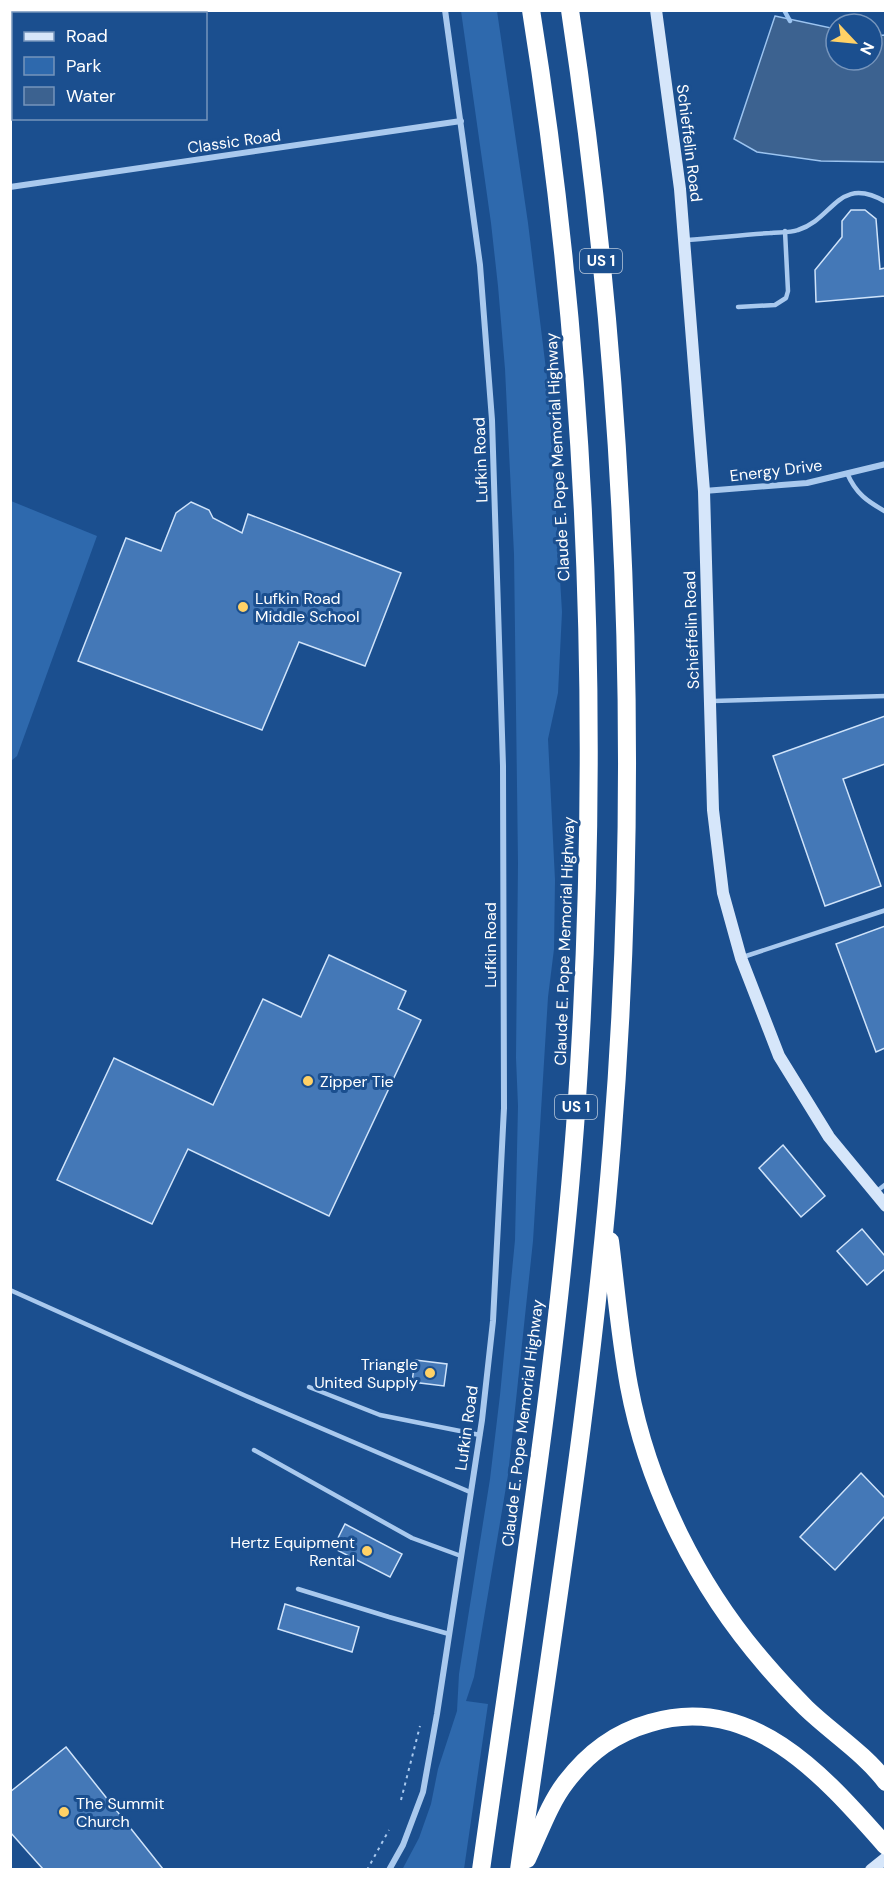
<svg xmlns="http://www.w3.org/2000/svg" width="896" height="1880" font-family="'DM Sans',sans-serif">
<style>
.green{fill:#2e69ad}
.water{fill:#3c6290;stroke:#9cc4f0;stroke-width:1.5}
.lines{fill:none;stroke-linecap:round;stroke-linejoin:round}
.stream{stroke:#9cc4f0;stroke-width:4.5}
.building{fill:#4478b7;stroke:#cfe3fa;stroke-width:1.5}
.path{stroke:#a9c9ee;stroke-width:2;stroke-dasharray:3 4.5;stroke-linecap:butt}
.lane{stroke:#a9c9ee;stroke-width:4.5}
.street{stroke:#a9c9ee;stroke-width:6}
.secondary{stroke:#d6e6fa;stroke-width:12}
.highway{stroke:#fff;stroke-width:18}
.poi-dot{fill:#ffd166;stroke:#1b4f8f;stroke-width:2}
.labels{text-anchor:middle;stroke-width:6;stroke-linejoin:round;paint-order:stroke}
.shield{fill:#1b4f8f;stroke:#bbcadd;stroke-width:1.5}
.shield-label{font-size:15px;font-weight:bold;fill:#fff}
.street-label{font-size:16px;fill:#fff;stroke:#1b4f8f}
.poi-label{font-size:16px;fill:#fff;stroke:#1b4f8f;text-anchor:start}
</style>
<rect width="100%" height="100%" fill="#1b4f8f"/>
<g class="green">
<polygon points="461,11 497,11 528,223 549,394 562,612 558,693 548,739 555,880 554,949 548,997 533,1241 508,1475 474,1677 466,1701 488,1704 464,1869 402,1870 419,1838 431,1804 438,1769 457,1711 459,1674 490,1479 500,1395 515,1240 518,1106 516,1058 518,863 514,554 505,369 498,286 491,223"/>
<polygon points="11,501 97,536 17,756 11,761"/>
</g>
<polygon class="water" points="775,16 836,29 836,60 872,60 872,36 885,35 885,162 821,161 757,152 734,139"/>
<g class="lines">
<polyline class="stream" points="784,10 790,21"/>
</g>
<g class="building">
<polygon points="851,210 865,210 876,219 880,269 885,268 885,296 816,302 815,270 842,237 842,221"/>
<polygon points="191,502 209,510 213,518 242,533 248,514 401,573 365,666 299,642 262,730 78,661 126,538 161,551 176,513"/>
<polygon points="885,716 885,764 843,779 881,886 825,906 773,756"/>
<polygon points="885,926 885,1048 876,1052 836,944"/>
<polygon points="329,955 406,991 398,1009 421,1020 329,1216 188,1149 152,1224 57,1180 114,1058 213,1105 263,999 301,1017"/>
<polygon points="783,1145 825,1196 801,1217 759,1168"/>
<polygon points="862,1229 885,1256 885,1269 867,1285 837,1251"/>
<polygon points="415,1360 447,1364 444,1386 412,1382"/>
<polygon points="861,1473 885,1498 885,1516 835,1570 800,1537"/>
<polygon points="345,1524 402,1554 390,1577 333,1548"/>
<polygon points="285,1604 359,1627 352,1652 278,1629"/>
<polygon points="66,1747 163,1869 43,1869 10,1832 10,1792"/>
</g>
<g class="lines">
<g class="path">
<polyline points="401,1800 420,1726"/>
<polyline points="367,1870 389,1830"/>
</g>
<g class="lane">
<path d="M 687,240 C 714,238 742,235 770,233 C 778,232 790,233 798,230 C 834,219 838,174 886,202"/>
<polyline points="738,307 775,305 786,298 788,291 785,231"/>
<path d="M 847,473 C 856,494 867,501 886,512"/>
<polyline points="713,701 886,696"/>
<polyline points="743,957 886,910"/>
<polyline points="877,1191 886,1184"/>
<polyline points="10,1290 246,1396 470,1492"/>
<polyline points="309,1387 380,1415 480,1435"/>
<polyline points="254,1450 412,1538 461,1556"/>
<polyline points="298,1589 389,1617 449,1634"/>
</g>
<g class="street">
<polyline points="10,187 461,121"/>
<polyline points="704,491 807,483 886,464"/>
<polyline points="389,1870 403,1845 423,1792 437,1714 482,1420 493,1321 504,1108 503,766 492,420 480,265 445,10"/>
</g>
<g class="secondary">
<polyline points="656,10 680,189 704,491 713,810 723,893 741,958 779,1056 829,1137 886,1206"/>
<polyline points="871,1870 886,1858"/>
</g>
<g class="highway">
<path d="M 610,1241 C 616,1289 620,1338 629,1386 C 648,1487 698,1587 766,1665 C 778,1679 792,1694 806,1708 C 832,1733 864,1753 886,1782"/>
<path d="M 527,1859 C 539,1834 549,1804 566,1782 C 589,1752 615,1733 650,1723 C 752,1692 825,1777 886,1846"/>
<path d="M 481,1870 C 519,1597 565,1324 580,1050 C 600,704 586,353 531,10"/>
<path d="M 519,1870 C 553,1628 593,1386 612,1143 C 642,766 626,384 570,10"/>
</g>
</g>
<g class="poi-dot">
<circle cx="243" cy="607" r="6"/>
<circle cx="308" cy="1081" r="6"/>
<circle cx="430" cy="1373" r="6"/>
<circle cx="367" cy="1551" r="6"/>
<circle cx="64" cy="1812" r="6"/>
</g>
<g class="labels">
<g class="shield">
<rect x="580" y="249" width="42" height="24" rx="4.5"/>
<rect x="555" y="1095" width="42" height="24" rx="4.5"/>
</g>
<g class="shield-label">
<text x="601" y="266">US 1</text>
<text x="576" y="1112">US 1</text>
</g>
<g class="street-label">
<text transform="translate(234 141) rotate(-8)" y="6">Classic Road</text>
<text transform="translate(690 143) rotate(83)" y="6">Schieffelin Road</text>
<text transform="translate(557 457) rotate(-93)" y="6">Claude E. Pope Memorial Highway</text>
<text transform="translate(480 460) rotate(-92)" y="6">Lufkin Road</text>
<text transform="translate(776 470) rotate(-7)" y="6">Energy Drive</text>
<text transform="translate(691 630) rotate(-92)" y="6">Schieffelin Road</text>
<text transform="translate(564 941) rotate(-88)" y="6">Claude E. Pope Memorial Highway</text>
<text transform="translate(490 945) rotate(-90)" y="6">Lufkin Road</text>
<text transform="translate(522 1423) rotate(-83)" y="6">Claude E. Pope Memorial Highway</text>
<text transform="translate(466 1428) rotate(-82)" y="6">Lufkin Road</text>
</g>
<g class="poi-label">
<text x="255" y="604">Lufkin Road<tspan x="255" dy="18">Middle School</tspan></text>
<text x="320" y="1087">Zipper Tie</text>
<text x="418" y="1370" text-anchor="end">Triangle<tspan x="418" dy="18">United Supply</tspan></text>
<text x="355" y="1548" text-anchor="end">Hertz Equipment<tspan x="355" dy="18">Rental</tspan></text>
<text x="76" y="1809">The Summit<tspan x="76" dy="18">Church</tspan></text>
</g>
</g>
<rect width="896" height="1880" fill="none" stroke="#ffffff" stroke-width="24"/>
<rect x="12" y="12" width="195" height="108" fill="#1b4f8f" stroke="#7695bc" stroke-width="1.5"/>
<rect x="24" y="32" width="30" height="9" fill="#d6e6fa" stroke="#7695bc" stroke-width="1.5"/>
<text x="66" y="42" font-size="18" fill="#ffffff">Road</text>
<rect x="24" y="57" width="30" height="18" fill="#2e69ad" stroke="#7695bc" stroke-width="1.5"/>
<text x="66" y="72" font-size="18" fill="#ffffff">Park</text>
<rect x="24" y="87" width="30" height="18" fill="#3c6290" stroke="#7695bc" stroke-width="1.5"/>
<text x="66" y="102" font-size="18" fill="#ffffff">Water</text>
<g transform="translate(854 42) rotate(116)"><circle r="28" fill="#1b4f8f" stroke="#7695bc" stroke-width="1.5"/>
<path d="M0-4.5L10 22L0 15L-10 22Z" fill="#ffd166"/>
<text y="-9" font-size="16" font-weight="bold" text-anchor="middle" fill="#ffffff">N</text>
</g>
</svg>
